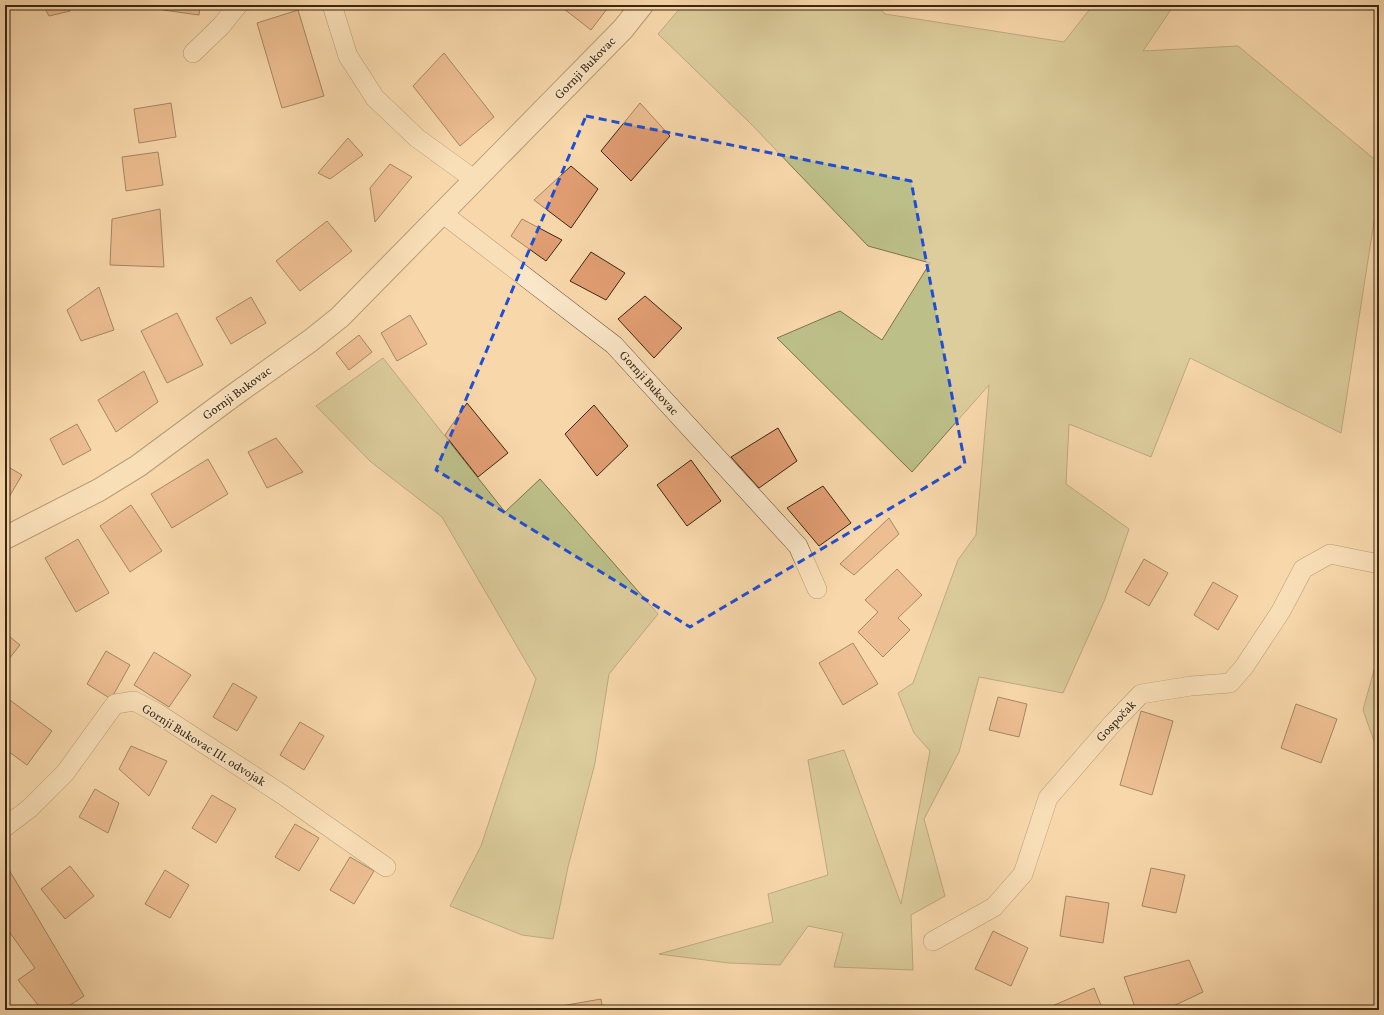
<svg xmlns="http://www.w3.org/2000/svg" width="1384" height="1015" font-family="Vollkorn,serif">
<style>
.green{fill:#bdbf89;stroke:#7c734d}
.building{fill:#e19d72;stroke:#3b2711}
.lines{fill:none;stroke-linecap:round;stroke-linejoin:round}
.minor-casing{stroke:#6a5338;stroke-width:20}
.tertiary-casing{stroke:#6a5338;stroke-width:24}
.minor{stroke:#fae6c8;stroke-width:19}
.tertiary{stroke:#fae6c8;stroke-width:22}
.marked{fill:none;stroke:#1d4ed8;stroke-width:3;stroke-dasharray:8 5;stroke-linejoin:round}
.labels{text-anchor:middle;stroke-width:3;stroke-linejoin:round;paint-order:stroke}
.street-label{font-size:12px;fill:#3b2711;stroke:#fae6c8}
</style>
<rect width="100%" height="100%" fill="#f8d8ab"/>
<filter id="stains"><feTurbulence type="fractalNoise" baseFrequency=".005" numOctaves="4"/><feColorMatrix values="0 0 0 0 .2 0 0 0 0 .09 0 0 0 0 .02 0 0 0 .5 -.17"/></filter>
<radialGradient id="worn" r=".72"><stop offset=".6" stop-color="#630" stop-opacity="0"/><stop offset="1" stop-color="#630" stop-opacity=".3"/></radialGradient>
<g class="green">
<polygon points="683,5 877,5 885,14 1064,42 1093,5 1174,5 1143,51 1238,46 1379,163 1379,190 1341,433 1190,358 1151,457 1069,424 1066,484 1129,529 1105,599 1063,693 979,677 959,752 924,819 945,896 911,915 913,970 834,967 843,933 808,926 780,965 729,963 659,954 773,922 768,894 828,875 808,760 844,750 901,904 930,751 914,733 898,693 913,683 958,560 976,535 989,385 912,472 777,338 840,311 882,340 930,263 868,246 750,123 658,34"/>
<polygon points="383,358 505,512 540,479 658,614 609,674 595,763 568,867 553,939 522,935 450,906 481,846 536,679 442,517 371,462 316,406"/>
<polygon points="1379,652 1379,755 1363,710"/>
</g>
<g class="building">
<polygon points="43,5 67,5 70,11 49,16"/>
<polygon points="162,5 200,5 199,15 163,10"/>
<polygon points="559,5 610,5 591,30"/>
<polygon points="298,10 324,96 282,108 257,23"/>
<polygon points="444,53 494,117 460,146 413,86"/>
<polygon points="171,103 176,137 139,143 134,109"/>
<polygon points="640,103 670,136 631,181 601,151"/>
<polygon points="348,138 363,155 330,179 318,173"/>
<polygon points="158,152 163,185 126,191 122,157"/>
<polygon points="390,164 412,177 375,222 370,188"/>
<polygon points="571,166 598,189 571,228 534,200"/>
<polygon points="160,209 164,267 110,265 112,219"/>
<polygon points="522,219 562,240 546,261 511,236"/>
<polygon points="327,221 352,251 300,291 276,261"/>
<polygon points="591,252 625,273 606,300 570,281"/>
<polygon points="99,287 114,330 81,341 67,310"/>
<polygon points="645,296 682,328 654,358 618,319"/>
<polygon points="251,297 266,323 231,344 216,318"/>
<polygon points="177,313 203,365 167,383 141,331"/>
<polygon points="410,315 427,344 397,361 381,333"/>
<polygon points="359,335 372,352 349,370 336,353"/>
<polygon points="144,371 158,402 116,432 98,400"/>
<polygon points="467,403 508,453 478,477 445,435"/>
<polygon points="594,405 628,446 597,476 565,434"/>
<polygon points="77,424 91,450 63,465 50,439"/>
<polygon points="778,428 797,461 759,488 731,457"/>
<polygon points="276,438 303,472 267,488 248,452"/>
<polygon points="208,459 228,494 172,528 151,494"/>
<polygon points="691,460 721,501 687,526 657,485"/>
<polygon points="5,465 22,475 5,504"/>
<polygon points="823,486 851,523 819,546 787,508"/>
<polygon points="131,505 162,551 130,572 100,526"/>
<polygon points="889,518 899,534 854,575 840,564"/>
<polygon points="78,539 109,593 76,612 45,558"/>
<polygon points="1144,559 1168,573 1149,606 1125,592"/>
<polygon points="897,569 922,595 898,618 910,630 883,657 858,632 878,612 865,600"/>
<polygon points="1213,582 1238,596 1218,630 1194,615"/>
<polygon points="5,633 20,645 5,664"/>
<polygon points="853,643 878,684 843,705 819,663"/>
<polygon points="106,651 130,665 111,699 87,684"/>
<polygon points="154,652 191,675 169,707 134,685"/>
<polygon points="233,683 257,697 237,731 213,717"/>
<polygon points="998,697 1027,704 1019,737 989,730"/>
<polygon points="7,698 52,731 27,765 5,749 5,701"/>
<polygon points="1296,704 1337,719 1321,763 1281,748"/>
<polygon points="1141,711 1173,721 1152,795 1120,785"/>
<polygon points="300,722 324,736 304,770 280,755"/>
<polygon points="131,746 167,761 149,796 119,769"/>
<polygon points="95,789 119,803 108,833 79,817"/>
<polygon points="212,795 236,809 216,843 192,828"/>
<polygon points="295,824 319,838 299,871 275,857"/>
<polygon points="350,857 374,871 354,904 330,890"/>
<polygon points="5,863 84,996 66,1008 68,1010 42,1010 18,980 35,968 8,930 5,932"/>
<polygon points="70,866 94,896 65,919 41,889"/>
<polygon points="1151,868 1185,875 1176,913 1142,906"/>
<polygon points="165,870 189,885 170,918 145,904"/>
<polygon points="1066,896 1109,903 1103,943 1060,936"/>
<polygon points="993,931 1028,948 1011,986 975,969"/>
<polygon points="1189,960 1203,992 1165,1010 1136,1010 1124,977"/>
<polygon points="1094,988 1103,1010 1043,1010"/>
<polygon points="601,999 603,1010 562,1010 561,1006"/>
<polygon points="715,1006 715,1010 682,1010"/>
</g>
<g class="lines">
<defs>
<g id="minor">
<polyline points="332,5 348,56 375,98 417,138 475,180"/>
<polyline points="193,53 221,26 238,5"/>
<polyline points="442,213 614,345 798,546 817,589"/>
<polyline points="5,827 30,808 65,773 115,704 134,701 157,713 283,795 386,867"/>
<polyline points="933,941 994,907 1023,874 1048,798 1112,724 1141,694 1191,686 1230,683 1244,667 1281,611 1303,569 1330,554 1379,564"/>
</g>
<polyline id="tertiary" points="5,538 99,490 138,466 234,395 310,341 340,317 623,29 642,5"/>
</defs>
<use href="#minor" class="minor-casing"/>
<use href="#tertiary" class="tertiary-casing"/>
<use href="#minor" class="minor"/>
<use href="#tertiary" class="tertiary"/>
</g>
<path d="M0 0H1384V1015H0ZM 586,116 L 911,181 L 965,464 L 690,627 L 436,470 Z" fill="#f8d8ab" fill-opacity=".55" fill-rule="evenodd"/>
<path class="marked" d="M 586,116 L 911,181 L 965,464 L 690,627 L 436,470 Z"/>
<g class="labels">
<g class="street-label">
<text transform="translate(585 68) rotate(-46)" y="4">Gornji Bukovac</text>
<text transform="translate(649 383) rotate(48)" y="4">Gornji Bukovac</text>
<text transform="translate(237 393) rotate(-36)" y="4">Gornji Bukovac</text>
<text transform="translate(1116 721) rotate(-47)" y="4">Gospočak</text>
<text transform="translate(204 745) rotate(32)" y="4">Gornji Bukovac III. odvojak</text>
</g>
</g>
<rect width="1384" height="1015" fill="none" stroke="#f8d8ab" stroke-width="20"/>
<rect x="6" y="6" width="1372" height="1003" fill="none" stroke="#3b2711" stroke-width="2"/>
<rect x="10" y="10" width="1364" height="995" fill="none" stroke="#3b2711"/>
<rect width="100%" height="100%" filter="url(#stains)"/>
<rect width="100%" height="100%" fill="url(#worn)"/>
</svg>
